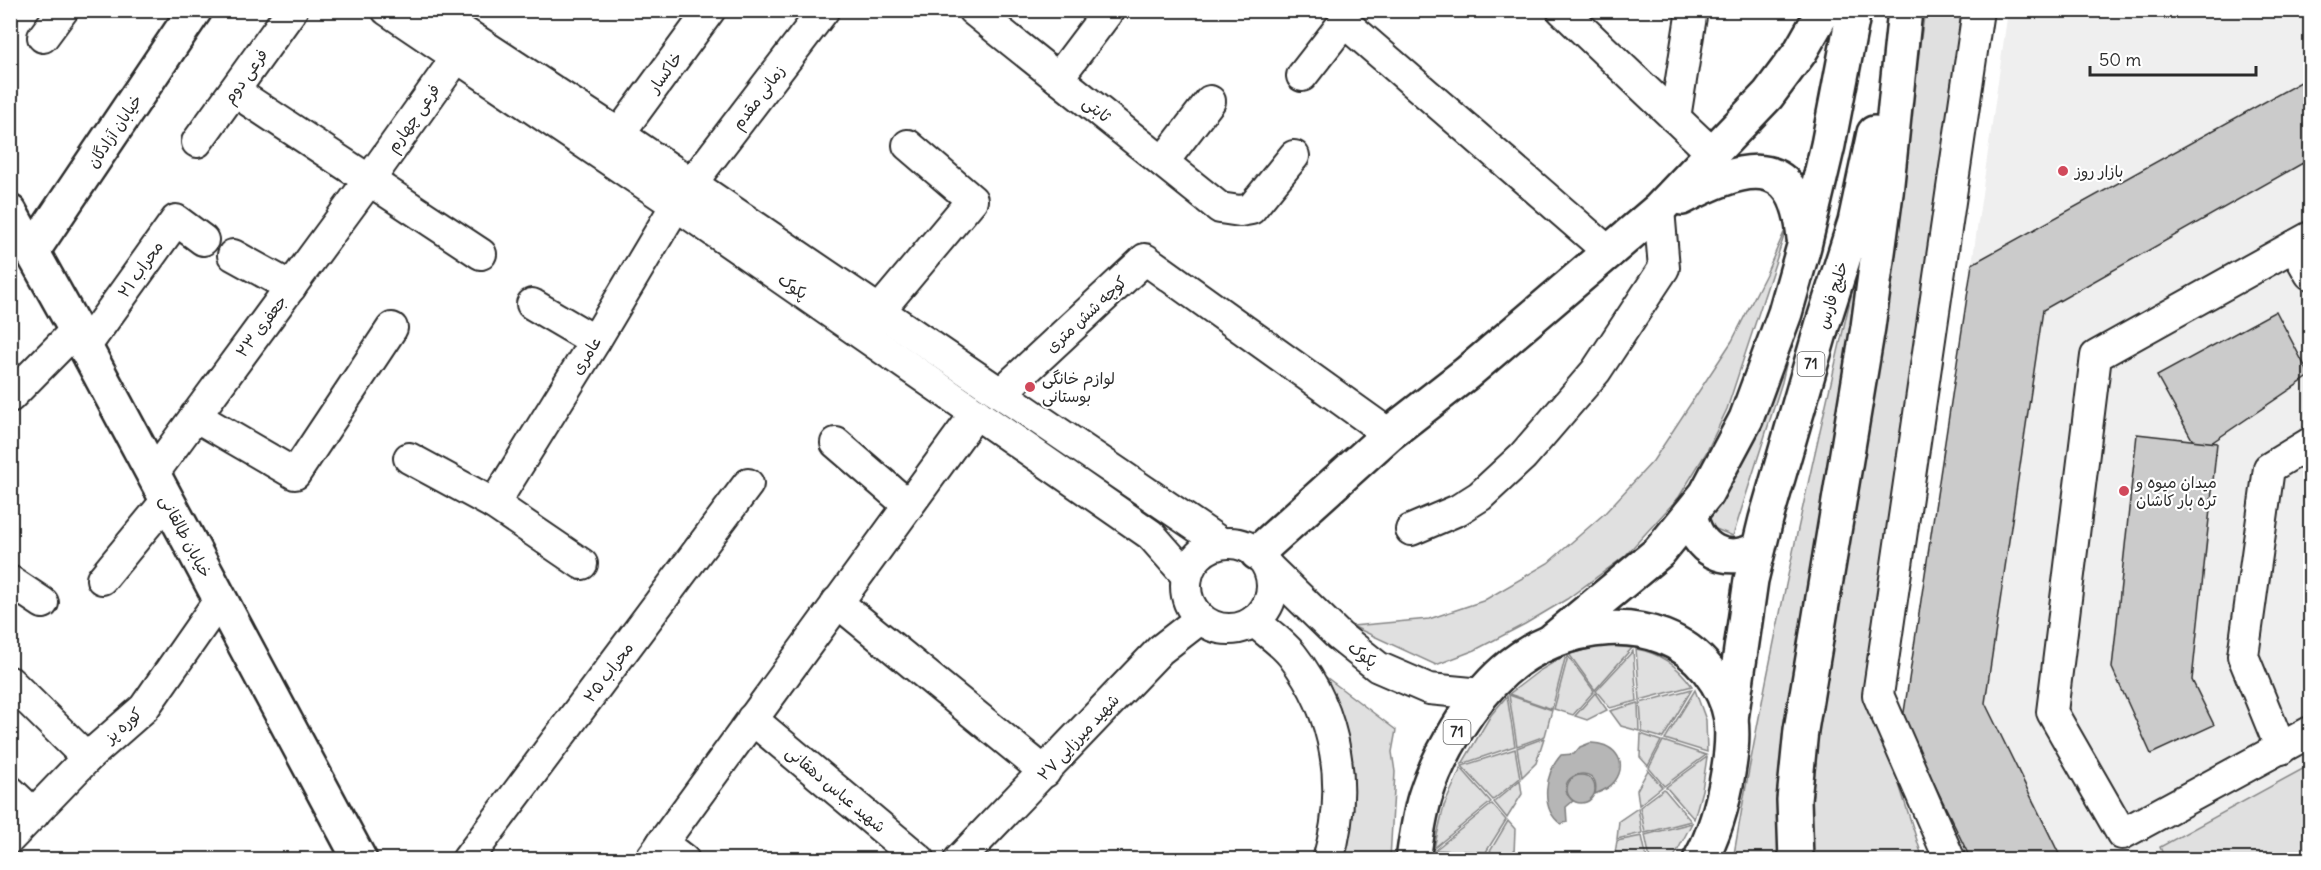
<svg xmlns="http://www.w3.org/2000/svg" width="2321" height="870" font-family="Delius,'Playpen Sans Arabic',sans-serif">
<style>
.built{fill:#efefef}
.green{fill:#e0e0e0;stroke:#868686;stroke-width:1.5}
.water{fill:#b6b6b6;stroke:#7e7e7e;stroke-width:1.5}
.building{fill:#cbcbcb;stroke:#2b2b2b;stroke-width:1.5}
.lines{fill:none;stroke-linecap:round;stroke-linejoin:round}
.minor-casing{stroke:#2b2b2b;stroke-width:34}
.major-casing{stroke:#2b2b2b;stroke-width:38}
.highway-casing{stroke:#2b2b2b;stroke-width:38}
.minor{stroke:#fff;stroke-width:30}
.major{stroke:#fff;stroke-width:33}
.highway{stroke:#fff;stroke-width:33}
.poi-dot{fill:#d1495b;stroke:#fff;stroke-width:2}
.labels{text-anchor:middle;stroke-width:4.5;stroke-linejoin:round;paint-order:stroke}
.shield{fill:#fff;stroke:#6b6b6b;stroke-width:1.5}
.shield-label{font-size:15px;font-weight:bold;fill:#2b2b2b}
.street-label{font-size:16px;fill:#2b2b2b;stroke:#fff}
.poi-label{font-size:16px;fill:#2b2b2b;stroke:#fff;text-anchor:start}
</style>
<rect width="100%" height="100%" fill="#fff"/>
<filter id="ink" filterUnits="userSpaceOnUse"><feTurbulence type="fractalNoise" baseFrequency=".0167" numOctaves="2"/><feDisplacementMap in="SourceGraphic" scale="12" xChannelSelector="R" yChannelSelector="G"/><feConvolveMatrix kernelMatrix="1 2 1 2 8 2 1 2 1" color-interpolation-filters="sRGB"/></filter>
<g filter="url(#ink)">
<polygon class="built" points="2008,11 2310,11 2310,859 1971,859 1903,719 1972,264"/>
<g class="green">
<polygon points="1925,11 1971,11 1871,697 1923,859 1808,860 1805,826 1821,688"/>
<polygon points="1789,221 1727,409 1706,453 1679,497 1625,556 1567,599 1525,624 1475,650 1436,665 1352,626 1429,619 1483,601 1548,563 1605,513 1653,461 1732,341 1766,274"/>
<path d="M 1863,245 L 1859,298 L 1784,756 L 1778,828 L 1778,859 L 1733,860 C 1768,653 1815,449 1863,245 Z"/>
<polygon points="1790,347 1782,382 1733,536 1706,525"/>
<polygon points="1613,646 1632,648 1595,690 1569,654 1597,647"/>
<path d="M 1636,649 C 1661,653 1678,666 1692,686 L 1640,700 Z"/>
<polygon points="1633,651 1637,701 1610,708 1596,691"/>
<polygon points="1566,655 1552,709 1509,694 1539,671"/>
<polygon points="1568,656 1594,691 1573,715 1554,709"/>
<polygon points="1322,674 1396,730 1392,752 1395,772 1390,859 1339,859"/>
<polygon points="1692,689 1663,738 1642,732 1640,703"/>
<polygon points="1695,690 1706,720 1707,752 1665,739"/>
<polygon points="1595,693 1607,710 1587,720 1575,716"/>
<polygon points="1509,695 1552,710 1545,736 1517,746"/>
<polygon points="1507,696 1515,746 1462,764 1491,715"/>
<polygon points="1638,703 1639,731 1621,726 1610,711"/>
<polygon points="1641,734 1661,741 1648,766 1640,757"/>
<polygon points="1544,738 1536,763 1522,777 1517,748"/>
<polygon points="1663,741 1706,755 1664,786 1649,768"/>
<polygon points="1515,749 1520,778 1493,800 1462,766"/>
<polygon points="1707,757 1702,790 1694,819 1666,787"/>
<polygon points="2310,765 2310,859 2165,859 2160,847"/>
<polygon points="1461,768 1491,802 1434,848 1444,806"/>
<polygon points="1648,770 1662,787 1639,805 1637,790"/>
<polygon points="1520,780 1522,794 1507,818 1494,802"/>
<polygon points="1664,789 1691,821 1645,833 1640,807"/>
<polygon points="1492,804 1506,820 1486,852 1435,850"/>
<polygon points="1638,808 1642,833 1617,839 1619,821"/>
<polygon points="1508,821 1515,829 1514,854 1489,853"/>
<polygon points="1692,823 1673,859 1650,859 1645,835"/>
<polygon points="1642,836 1647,859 1614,859 1617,841"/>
</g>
<g class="water">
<path d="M 1590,743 C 1611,742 1630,760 1615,781 C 1610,788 1603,791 1595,794 C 1603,758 1546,777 1573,801 L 1566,807 L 1567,822 L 1561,824 C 1539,808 1545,773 1561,755 L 1574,754 L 1580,747 Z"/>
<circle cx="1581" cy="789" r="14"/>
</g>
<g class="building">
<polygon points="2308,78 2310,83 2310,159 2043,310 1985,703 2062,860 1971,860 1903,719 1972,264"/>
<polygon points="2276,311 2310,376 2211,443 2193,441 2157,376"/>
<polygon points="2137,434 2217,443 2192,680 2214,725 2151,754 2112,668"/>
</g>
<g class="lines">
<defs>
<g id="minor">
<polyline points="387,10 676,205 1151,535 1187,576"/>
<polyline points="430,10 619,134 1221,543"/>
<polyline points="973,10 1220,208 1240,211 1251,209 1294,156"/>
<polyline points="1562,10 1713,154"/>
<polyline points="43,37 63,10"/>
<polyline points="1302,76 1344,22 1610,253"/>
<polyline points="1058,78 1107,13"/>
<polyline points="234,91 481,254"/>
<polyline points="1675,118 1692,10"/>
<polyline points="619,134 710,10"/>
<polyline points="197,142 292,10"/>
<polyline points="1163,162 1210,101"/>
<polyline points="692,183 824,10"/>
<polyline points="2310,237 2096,356 2052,712 2122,834 2310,732"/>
<polyline points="2294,246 2310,274"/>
<polyline points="233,255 291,287"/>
<polyline points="532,304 595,341"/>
<polyline points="879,311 972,200 908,145"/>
<polyline points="85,347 176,220 203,240"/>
<polyline points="1001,393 1145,259 1389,434"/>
<polyline points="10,397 76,330"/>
<polyline points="195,416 295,474 392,328"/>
<polyline points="836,443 908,505"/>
<polyline points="409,458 494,504 582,564"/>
<polyline points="153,474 370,179 457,57"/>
<polyline points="494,504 595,341 676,205"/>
<polyline points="1411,530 1458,510 1480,496 1523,456 1596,371 1664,268 1659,209"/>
<circle cx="1229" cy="586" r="43"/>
<polyline points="1269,568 1339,636 1378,667 1429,689 1482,694"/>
<polyline points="102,579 167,500"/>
<polyline points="10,581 43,603"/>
<polyline points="837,602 1045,772"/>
<path d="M 1254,621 C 1266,632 1282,642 1292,655 C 1338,714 1349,788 1328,860"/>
<polyline points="10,682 87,758"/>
<polyline points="752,719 920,860"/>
<polyline points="2281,749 2243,656 2269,468 2310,443"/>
<polyline points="10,791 34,814"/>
<polyline points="10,838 87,758 144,708 220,599"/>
<polyline points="662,843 684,860"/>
<polyline points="467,860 748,484"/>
<polyline points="650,860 976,413"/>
<polyline points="959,860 1160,650 1200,619"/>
<polyline points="1950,860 1878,695 1978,10"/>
</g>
<g id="major">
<polyline points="10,212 76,330 360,860"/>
<polyline points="32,252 195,10"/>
</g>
<g id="highway">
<path d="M 1682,198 C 1740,167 1796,148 1804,238"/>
<path d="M 1690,514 C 1697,550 1725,566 1758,549"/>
<polyline points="1257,553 1389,434 1467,373 1659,209 1768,95 1800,52 1824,10"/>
<polyline points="1554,639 1659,552 1706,494 1746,419 1785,313 1804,246 1828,145 1854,10"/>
<polyline points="1731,719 1751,580 1766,519 1822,326 1855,222 1874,133"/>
<path d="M 1413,860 C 1416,839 1419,817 1425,797 C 1438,755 1471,700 1504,671 C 1559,622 1658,607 1708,670 C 1719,684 1728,701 1731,719 C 1733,736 1731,756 1728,773 C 1723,804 1715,833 1700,860"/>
<polyline points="1796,860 1794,800 1801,730 1868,327 1886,193 1905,10"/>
</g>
</defs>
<use href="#minor" class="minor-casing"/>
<use href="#major" class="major-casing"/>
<use href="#highway" class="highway-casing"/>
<use href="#minor" class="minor"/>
<use href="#major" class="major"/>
<use href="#highway" class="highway"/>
</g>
</g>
<g class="poi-dot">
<circle cx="2063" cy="171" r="6"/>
<circle cx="1030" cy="387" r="6"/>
<circle cx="2124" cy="491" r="6"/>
</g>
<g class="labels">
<g class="shield">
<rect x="1797.5" y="352" width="27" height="24" rx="4.5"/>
<rect x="1443.5" y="720" width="27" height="24" rx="4.5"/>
</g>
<g class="shield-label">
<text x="1811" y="369">71</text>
<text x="1457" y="737">71</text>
</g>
<g class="street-label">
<text transform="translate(665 72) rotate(-54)" y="6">خاکسار</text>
<text transform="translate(245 76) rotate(-54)" y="6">فرعی دوم</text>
<text transform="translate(758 97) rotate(-53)" y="6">زمانی مقدم</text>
<text transform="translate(1097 109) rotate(39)" y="6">ثابتی</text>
<text transform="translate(413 118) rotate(-55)" y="6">فرعی چهارم</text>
<text transform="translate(114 131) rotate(-56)" y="6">خیابان آزادگان</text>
<text transform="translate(140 269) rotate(-55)" y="6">محراب ۲۱</text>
<text transform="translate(793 286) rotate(35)" y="6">پکوک</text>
<text transform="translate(1832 295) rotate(-73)" y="6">خلیج فارس</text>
<text transform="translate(1086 314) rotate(-43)" y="6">کوچه شش متری</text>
<text transform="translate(261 326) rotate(-53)" y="6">جعفری ۲۳</text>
<text transform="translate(586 355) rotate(-58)" y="6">عامری</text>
<text transform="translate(186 536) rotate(62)" y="6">خیابان طالقانی</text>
<text transform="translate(1363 654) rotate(36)" y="6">پکوک</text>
<text transform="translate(608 672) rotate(-53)" y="6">محراب ۲۵</text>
<text transform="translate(123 725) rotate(-42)" y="6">کوره پز</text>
<text transform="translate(1078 737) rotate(-47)" y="6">شهید میرزایی ۲۷</text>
<text transform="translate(836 789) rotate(40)" y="6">شهید عباس دهقانی</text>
</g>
<g class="poi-label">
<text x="2075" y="177">بازار روز</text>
<text x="1042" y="384">لوازم خانگی<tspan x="1042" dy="18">بوستانی</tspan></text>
<text x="2136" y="488">میدان میوه و<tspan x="2136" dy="18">تره بار کاشان</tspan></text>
</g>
</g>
<rect width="2321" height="870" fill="none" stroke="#fff" stroke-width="36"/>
<rect x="18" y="18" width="2285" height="834" fill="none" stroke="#2b2b2b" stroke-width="2" filter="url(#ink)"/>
<path d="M2090 66v9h166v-9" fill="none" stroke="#2b2b2b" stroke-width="3"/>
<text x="2099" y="66" font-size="18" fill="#2b2b2b" stroke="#ffffff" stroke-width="4.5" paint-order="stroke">50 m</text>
</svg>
